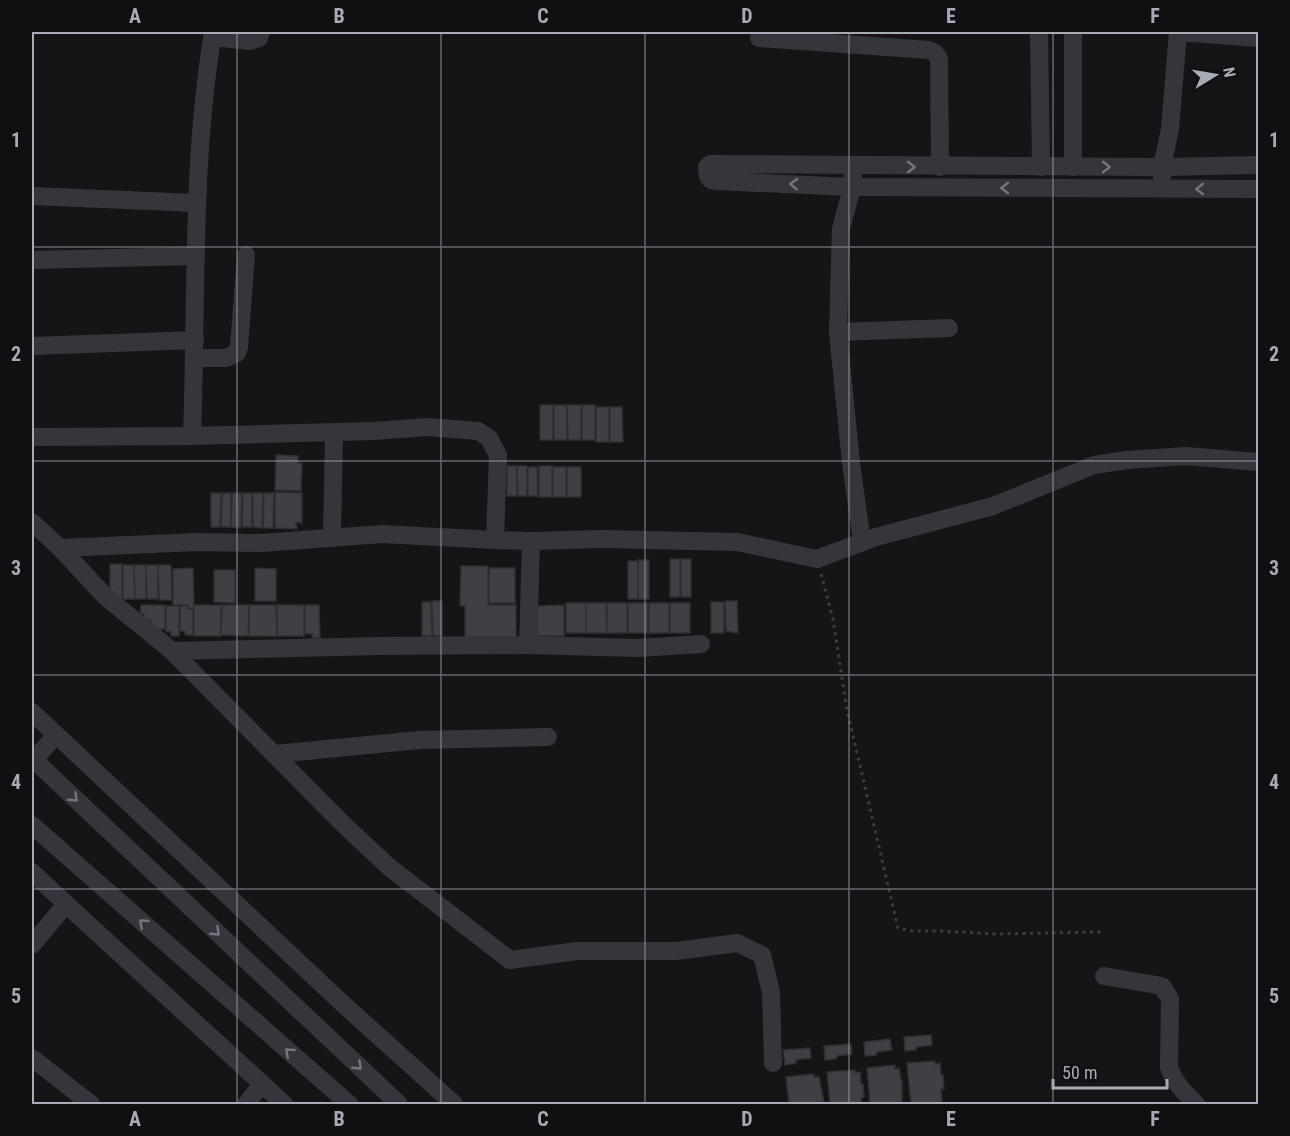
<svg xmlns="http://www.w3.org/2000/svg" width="1290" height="1136" font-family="'Roboto Condensed',sans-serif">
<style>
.building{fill:#3f4044;stroke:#2f2e33;stroke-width:1.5}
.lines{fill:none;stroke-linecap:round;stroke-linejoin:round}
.path{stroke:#3b3d43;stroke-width:3;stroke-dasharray:3 4.5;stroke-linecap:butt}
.minor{stroke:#35363c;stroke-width:18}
.oneway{stroke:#737680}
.grid{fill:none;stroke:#a6abb7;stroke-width:1.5;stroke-opacity:0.55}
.neatline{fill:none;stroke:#a6abb7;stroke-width:2}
.grid-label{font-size:20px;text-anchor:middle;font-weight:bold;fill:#a6abb7}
</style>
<rect width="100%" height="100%" fill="#151517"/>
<g class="building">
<rect x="540" y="405" width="13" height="35"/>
<rect x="554" y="405" width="13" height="35"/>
<polygon points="567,405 581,405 581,440 568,440"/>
<rect x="582" y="405" width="13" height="35"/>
<rect x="596" y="407" width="13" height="35"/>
<polygon points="610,407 622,407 623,442 610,442"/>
<polygon points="276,455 298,456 298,463 302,463 301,491 275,490"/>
<rect x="507" y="466" width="10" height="30"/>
<polygon points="517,466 527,466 527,496 518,496"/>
<rect x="539" y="466" width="13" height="31"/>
<polygon points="528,467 537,467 538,496 528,496"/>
<rect x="553" y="467" width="13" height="30"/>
<rect x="567" y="467" width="14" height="30"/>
<polygon points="275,492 302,493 302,523 296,522 297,529 275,528"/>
<polygon points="211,493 221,493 220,527 211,527"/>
<polygon points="222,493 231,493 231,527 221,527"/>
<polygon points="232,493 242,493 241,528 231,527"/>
<polygon points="243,493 252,493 252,527 242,527"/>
<polygon points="253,493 263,493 262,528 253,527"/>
<polygon points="264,493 274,493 273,528 263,528"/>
<rect x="670" y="559" width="10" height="38"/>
<rect x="681" y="559" width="10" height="38"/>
<rect x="638" y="560" width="11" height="39"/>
<rect x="628" y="561" width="10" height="38"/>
<polygon points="110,564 122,564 122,605 110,593"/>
<polygon points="123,565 134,565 135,599 123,599"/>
<polygon points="134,565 146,565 146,599 135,599"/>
<polygon points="146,565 158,565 158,599 147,599"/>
<polygon points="158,565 171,565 172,600 159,600"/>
<polygon points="461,566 488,566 488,605 516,605 516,639 465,638 465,606 460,606"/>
<polygon points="193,568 194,609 188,609 188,605 173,605 173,569"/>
<polygon points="255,568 276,569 276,601 255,601"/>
<rect x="489" y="568" width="26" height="35"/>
<polygon points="214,570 235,570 235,603 214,602"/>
<polygon points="432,601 442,601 442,636 433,636"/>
<polygon points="725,601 737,601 738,633 726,631"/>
<polygon points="422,602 431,602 432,636 422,636"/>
<rect x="711" y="602" width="13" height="31"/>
<rect x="566" y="603" width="20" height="30"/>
<polygon points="586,603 606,603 607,633 586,633"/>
<rect x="607" y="603" width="20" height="30"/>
<rect x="628" y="603" width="20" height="30"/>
<rect x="649" y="603" width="20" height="30"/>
<rect x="670" y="603" width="20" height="30"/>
<polygon points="141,605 165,605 165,629 151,629 151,620 144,620 144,614 140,614"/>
<rect x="194" y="605" width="27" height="31"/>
<polygon points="222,605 249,605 248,636 221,635"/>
<polygon points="249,605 276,605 277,636 249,636"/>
<rect x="277" y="605" width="27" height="31"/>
<polygon points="305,605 319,605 320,638 312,638 312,634 305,634"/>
<polygon points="564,605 564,636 537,636 536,606"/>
<polygon points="166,606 179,606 179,636 171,636 171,631 166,632"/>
<polygon points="180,606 188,606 187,609 193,609 193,635 185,635 185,631 180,631"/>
<polygon points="931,1035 932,1045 917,1047 916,1050 905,1051 904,1037"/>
<polygon points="890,1039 892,1050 877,1052 876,1055 865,1056 864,1042"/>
<polygon points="851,1044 852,1054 837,1056 836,1059 825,1060 824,1046"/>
<polygon points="810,1048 811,1058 796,1060 796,1063 785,1065 783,1050"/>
<polygon points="935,1061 935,1064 940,1063 941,1075 943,1075 944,1089 941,1089 942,1104 911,1104 907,1063"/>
<polygon points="895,1065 895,1069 899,1068 901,1080 902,1080 902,1104 870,1104 867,1068"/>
<polygon points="855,1070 855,1073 860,1072 861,1084 863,1084 864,1097 861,1098 862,1104 830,1104 827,1072"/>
<polygon points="814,1074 814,1077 819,1077 824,1102 821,1102 821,1104 789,1104 786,1077"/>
</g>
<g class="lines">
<polyline class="path" points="821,574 833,619 847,710 898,928 911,931 944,931 996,934 1103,932"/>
<g class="minor">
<polyline points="1039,32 1041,167"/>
<polyline points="1073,32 1073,167"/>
<polyline points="1178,32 1258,38"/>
<polyline points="213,37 250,41 259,38 261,32"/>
<polyline points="759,38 929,50 935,53 939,59 940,167"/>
<polyline points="1258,165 1162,167 710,164 707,167 708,176 711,180 716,181 852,187 1258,189"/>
<polyline points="853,175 852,187 841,229 838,332 851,463 862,542"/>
<polyline points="1162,178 1162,167 1170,129 1178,32"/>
<polyline points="32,196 196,203"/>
<polyline points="32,260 195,256"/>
<polyline points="838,332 949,328"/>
<polyline points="32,346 195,340"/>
<polyline points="194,358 226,358 237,353 239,347 246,255"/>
<path d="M 192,436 C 197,301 191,165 213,32"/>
<polyline points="32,437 192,436 374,431 427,427 478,431 489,438 498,455 495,540 531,541 528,645 378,646 172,651"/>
<polyline points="32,522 60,548 106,597 172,651 342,823 389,867 510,960 577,951 676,951 737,943 762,955 771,992 773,1063"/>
<polyline points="332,538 334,432"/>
<polyline points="531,541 602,539 737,542 817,559 876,537 993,506 1094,465 1127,460 1186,456 1258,462"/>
<polyline points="60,548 197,542 262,543 382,534 495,540"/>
<polyline points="528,645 638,648 701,644"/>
<polyline points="32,712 342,1003 454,1104"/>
<polyline points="275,754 419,740 548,737"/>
<polyline points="32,758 399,1104"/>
<polyline points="32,762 56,735"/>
<polyline points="32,825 349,1104"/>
<polyline points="32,872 66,904"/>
<polyline points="32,945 66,904 284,1104"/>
<path d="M 1104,976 L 1162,986 L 1170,999 L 1169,1067 C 1174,1083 1185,1093 1196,1104"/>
<polyline points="32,1058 91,1104"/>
<polyline points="246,1104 262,1084"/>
</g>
</g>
<defs><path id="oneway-chevron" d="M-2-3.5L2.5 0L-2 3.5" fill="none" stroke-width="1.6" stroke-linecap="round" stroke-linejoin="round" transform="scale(1.5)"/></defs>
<g class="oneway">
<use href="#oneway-chevron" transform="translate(911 167)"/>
<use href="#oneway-chevron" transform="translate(1106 167)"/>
<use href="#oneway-chevron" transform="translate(794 184) rotate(-177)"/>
<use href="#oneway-chevron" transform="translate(1005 188) rotate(-180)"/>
<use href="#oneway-chevron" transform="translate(1200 189) rotate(-180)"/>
<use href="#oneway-chevron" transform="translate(74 798) rotate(43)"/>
<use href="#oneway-chevron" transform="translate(143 923) rotate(-139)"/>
<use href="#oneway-chevron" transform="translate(216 932) rotate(43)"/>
<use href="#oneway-chevron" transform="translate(289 1052) rotate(-139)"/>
<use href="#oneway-chevron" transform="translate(358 1066) rotate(43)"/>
</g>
<path class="grid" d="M 237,32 L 237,1104M 441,32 L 441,1104M 645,32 L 645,1104M 849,32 L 849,1104M 1053,32 L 1053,1104M 32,247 L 1258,247M 32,461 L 1258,461M 32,675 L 1258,675M 32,889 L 1258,889"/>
<rect width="1290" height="1136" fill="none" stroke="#101012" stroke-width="66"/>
<g transform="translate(1215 75) rotate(79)" stroke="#101012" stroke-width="4.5" paint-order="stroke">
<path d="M0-4.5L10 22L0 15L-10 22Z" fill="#a6abb7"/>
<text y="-9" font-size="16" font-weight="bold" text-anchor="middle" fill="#a6abb7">N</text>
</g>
<path d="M1053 1079v9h114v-9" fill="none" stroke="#a6abb7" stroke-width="3"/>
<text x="1062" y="1079" font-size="18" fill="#a6abb7" stroke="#101012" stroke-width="4.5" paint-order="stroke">50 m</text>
<rect x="33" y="33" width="1224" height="1070" class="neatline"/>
<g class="grid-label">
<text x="135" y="23">A</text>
<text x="339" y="23">B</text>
<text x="543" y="23">C</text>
<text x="747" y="23">D</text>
<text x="951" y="23">E</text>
<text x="1155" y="23">F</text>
<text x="16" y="147">1</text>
<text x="1274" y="147">1</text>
<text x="16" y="361">2</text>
<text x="1274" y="361">2</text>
<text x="16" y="575">3</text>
<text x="1274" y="575">3</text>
<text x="16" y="789">4</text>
<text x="1274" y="789">4</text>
<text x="16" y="1003">5</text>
<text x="1274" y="1003">5</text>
<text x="135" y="1126">A</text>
<text x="339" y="1126">B</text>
<text x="543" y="1126">C</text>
<text x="747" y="1126">D</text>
<text x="951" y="1126">E</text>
<text x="1155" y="1126">F</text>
</g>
</svg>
